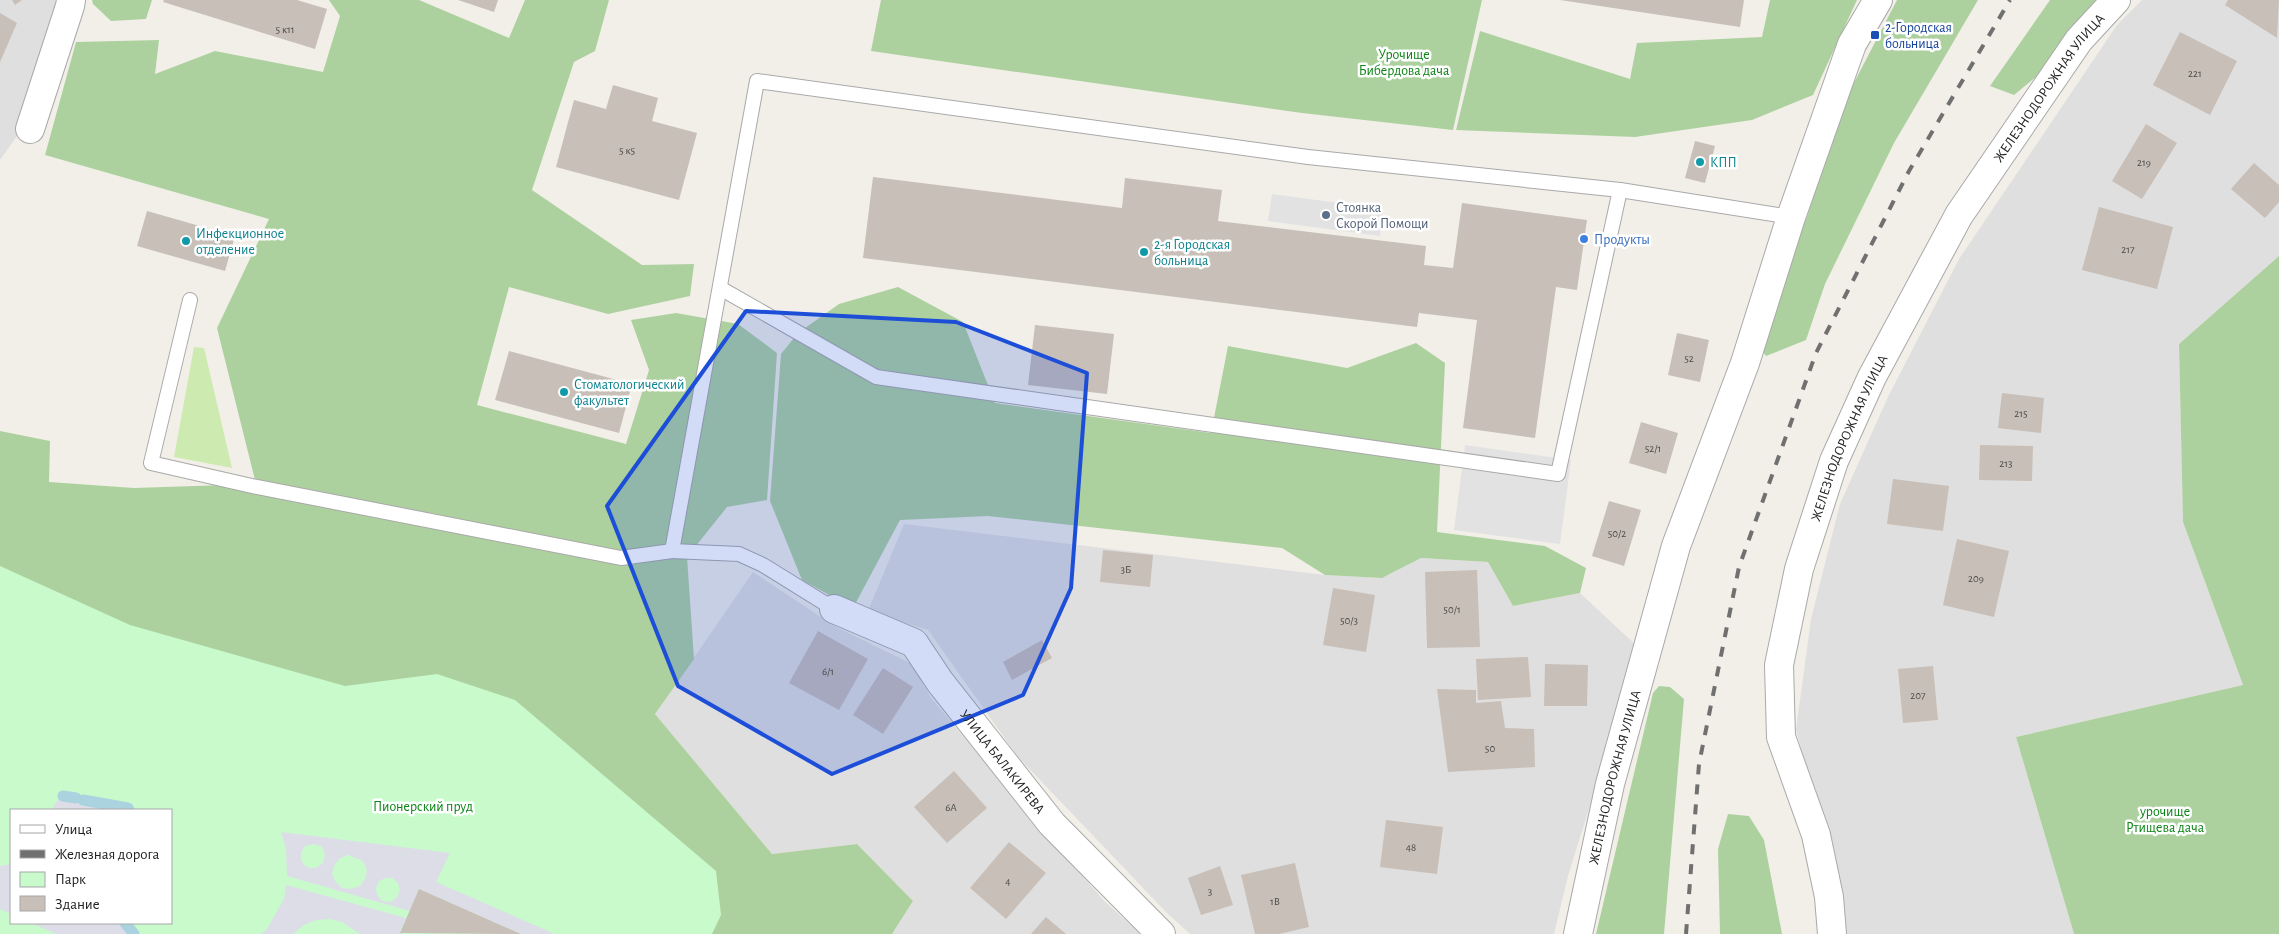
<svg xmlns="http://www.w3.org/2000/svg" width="2279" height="934" font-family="'Alegreya Sans',sans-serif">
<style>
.residential{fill:#e0dfdf}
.grass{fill:#cdebb0}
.forest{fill:#add19e}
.park{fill:#c8facc;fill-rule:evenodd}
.parking{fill:#e2e2e2}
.plaza{fill:#dddde8;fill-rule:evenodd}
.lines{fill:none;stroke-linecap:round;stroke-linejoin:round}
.stream{stroke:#aad3df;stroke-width:11}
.building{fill:#c7bfb8}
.lane-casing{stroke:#a9a9a9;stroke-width:16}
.street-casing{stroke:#a9a9a9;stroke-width:30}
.lane{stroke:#fff;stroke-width:14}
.street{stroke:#fff;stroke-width:28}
.rail{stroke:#707070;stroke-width:4;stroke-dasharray:10 10;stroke-linecap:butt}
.marked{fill:#1d4ed8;fill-opacity:0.2;stroke:#1d4ed8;stroke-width:4;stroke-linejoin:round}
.transit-dot{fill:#1a4fb4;stroke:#fff;stroke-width:2}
.culture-dot{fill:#0f9aa8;stroke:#fff;stroke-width:2}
.service-dot{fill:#5c6f8a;stroke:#fff;stroke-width:2}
.shop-dot{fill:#3f7fe0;stroke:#fff;stroke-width:2}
.labels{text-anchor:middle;stroke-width:5;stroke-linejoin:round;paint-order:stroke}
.number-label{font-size:11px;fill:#4b4948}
.transit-label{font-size:14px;fill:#164399;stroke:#fff;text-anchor:start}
.park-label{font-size:14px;fill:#0c8416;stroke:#fff}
.street-label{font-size:14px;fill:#222;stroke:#fff}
.culture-label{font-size:14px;fill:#0d838f;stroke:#fff;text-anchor:start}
.service-label{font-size:14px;fill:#4e5e75;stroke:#fff;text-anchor:start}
.shop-label{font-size:14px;fill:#366cbe;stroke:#fff;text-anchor:start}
</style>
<rect width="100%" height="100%" fill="#f2efe9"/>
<g class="residential">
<polygon points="0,0 58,0 22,129 0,160"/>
<polygon points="2142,0 2279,0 2279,256 2179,344 2183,522 2243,685 2016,737 2074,934 1842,934 1824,834 1796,730 1811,619 1840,504 1888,397 1959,259 2117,25"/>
<polygon points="904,524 1325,575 1382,578 1421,558 1488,562 1513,606 1580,593 1639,648 1568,876 1554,934 1190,934 1167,913 1018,757 928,630 868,611"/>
<polygon points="753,572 836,627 912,664 931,698 1104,901 1141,934 892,934 913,901 857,844 772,854 655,714"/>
</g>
<polygon class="grass" points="194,347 204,348 232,468 174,457"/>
<g class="forest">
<polygon points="92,0 152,0 146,19 111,21 93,4"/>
<polygon points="329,0 419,0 509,38 525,0 609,0 595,51 574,62 532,190 642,265 694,264 690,296 608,314 509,287 477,405 626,444 649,370 631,320 676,313 738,324 777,353 767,500 727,507 687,557 694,659 655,714 772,854 857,844 913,901 892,934 633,934 434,711 0,606 0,431 50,441 49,482 134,488 256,484 217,328 269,219 45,155 76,42 159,40 155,74 215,51 323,72 340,16"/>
<polygon points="881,0 1482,0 1453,130 1302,113 871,51"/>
<polygon points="1770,0 1857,0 1813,95 1752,120 1635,137 1456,130 1480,31 1630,79 1637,43 1762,37"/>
<polygon points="1897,0 1978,0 1894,143 1825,284 1806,340 1766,356 1757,343 1784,267 1807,217 1844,102"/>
<polygon points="2050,0 2096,0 2068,32 2042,72 2014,95 1990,86"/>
<polygon points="2279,256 2279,934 2074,934 2016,737 2243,685 2183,522 2179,344"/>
<polygon points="898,287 963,322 995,403 1211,433 1228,346 1347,368 1416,343 1445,363 1437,532 1545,546 1586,568 1580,593 1513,606 1488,562 1421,558 1382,578 1325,575 1282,548 988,516 900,520 853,608 802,580 770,501 781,354 798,333 839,304"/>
<polygon points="1659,686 1670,687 1684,699 1664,934 1596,934 1653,693"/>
<polygon points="1728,814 1749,816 1764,840 1782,934 1720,934 1718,849"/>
</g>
<path class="park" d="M 0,566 L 130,625 L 345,686 L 437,674 L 515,700 L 716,871 L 721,915 L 712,934 L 0,934 ZM 11,810 L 171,810 L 171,923 L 11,923 Z"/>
<g class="parking">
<polygon points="1272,194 1383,209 1380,236 1268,221"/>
<polygon points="1465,445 1571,460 1560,544 1454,530"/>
</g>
<g class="plaza">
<polygon points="59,798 79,802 124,810 51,810"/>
<path d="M 281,832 L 450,853 L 436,882 L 555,934 L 521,934 L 419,889 L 410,911 L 287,876 L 286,849 ZM 314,844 L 322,847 L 325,855 L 323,863 L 316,868 L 310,868 L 304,865 L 301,860 L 301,853 L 305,846 ZM 348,855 L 363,861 L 367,870 L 365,879 L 360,886 L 351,889 L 342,888 L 335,881 L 332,873 L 335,864 L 340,858 ZM 386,878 L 392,878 L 398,883 L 400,890 L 397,897 L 391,902 L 382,901 L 377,895 L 376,888 L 379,881 Z"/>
<polygon points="11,864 11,914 0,909 0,866"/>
<polygon points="286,885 406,918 400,932 403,934 360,934 342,922 329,919 316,920 304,925 293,934 261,934 267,929 284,899"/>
<polygon points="31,923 121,923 130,934 56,934"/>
</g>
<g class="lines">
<g class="stream">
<polyline points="63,796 76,798"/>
<polyline points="83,800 128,808 129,810"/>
<polyline points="125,923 134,934"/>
</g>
</g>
<g class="building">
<polygon points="12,0 22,0 15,5"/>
<polygon points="164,0 297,0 327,9 315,49 163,2"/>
<polygon points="458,0 498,0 494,12"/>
<polygon points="1560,0 1744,0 1740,27"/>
<polygon points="2228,0 2279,0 2277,38 2225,5"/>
<polygon points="0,13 17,23 0,62"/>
<polygon points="2180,32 2237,61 2210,115 2153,85"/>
<polygon points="613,85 658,98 652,121 697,133 679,200 556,167 574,100 606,109"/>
<polygon points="2146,124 2177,143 2142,199 2112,181"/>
<polygon points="1695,141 1715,146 1705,183 1685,178"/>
<polygon points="2254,163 2279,185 2279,202 2265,218 2231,189"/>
<polygon points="873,177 1122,208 1125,178 1222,190 1218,221 1426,246 1424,265 1453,268 1462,203 1587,220 1577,290 1556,287 1535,438 1463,428 1477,320 1419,313 1417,327 863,258"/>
<polygon points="2099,207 2173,227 2157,289 2082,270"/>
<polygon points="147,211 235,236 225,271 137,246"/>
<polygon points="1035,325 1114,334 1107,394 1028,385"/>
<polygon points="1677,333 1709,340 1700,382 1668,375"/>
<polygon points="509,351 632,384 619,433 495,400"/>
<polygon points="2002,393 2044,398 2041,433 1998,428"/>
<polygon points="1641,422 1678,433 1666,474 1629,463"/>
<polygon points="1980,445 2033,446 2032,481 1979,480"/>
<polygon points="1893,479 1949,486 1943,531 1887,524"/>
<polygon points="1609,501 1641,510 1624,566 1592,556"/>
<polygon points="1957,539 2009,551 1994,617 1943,605"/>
<polygon points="1103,550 1153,555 1150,587 1100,582"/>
<polygon points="1477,570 1480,647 1427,648 1425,572"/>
<polygon points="1333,588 1375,595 1366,652 1323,645"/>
<polygon points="818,631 868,659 839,710 789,683"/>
<polygon points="1042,640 1052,658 1012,680 1003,662"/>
<polygon points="1528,657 1531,697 1478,700 1476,659"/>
<polygon points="1545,664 1588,665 1587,706 1544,706"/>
<polygon points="1933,666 1938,720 1903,723 1898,669"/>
<polygon points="883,668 913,687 883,734 853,715"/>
<polygon points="1437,689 1476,690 1476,703 1501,701 1505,728 1534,729 1535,767 1448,772"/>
<polygon points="954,771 987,808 947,843 914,807"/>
<polygon points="1386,820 1443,827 1437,874 1380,867"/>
<polygon points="1009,842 1046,873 1006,919 970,888"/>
<polygon points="1295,863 1309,927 1279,934 1255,934 1241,875"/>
<polygon points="1220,866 1233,905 1201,915 1188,878"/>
<polygon points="419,889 521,934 400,933"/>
<polygon points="1046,917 1066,934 1031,934"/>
</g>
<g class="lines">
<defs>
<g id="lane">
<polyline points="720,288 876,377 1558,474 1620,190"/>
<polyline points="190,300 151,463 252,486 621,558 672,551 757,81 1308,157 1620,190 1791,217"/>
<polyline points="672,551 739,554 763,565 834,609"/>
</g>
<g id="street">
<polyline points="30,129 70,6 71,0"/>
<path id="s1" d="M 834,609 L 914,643 L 940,682 L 1052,824 L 1161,934"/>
<path id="s2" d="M 1578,934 L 1610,784 L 1676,546 L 1745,363 L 1791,217 L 1852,44 L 1878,0"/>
<path id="s3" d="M 1832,934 L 1829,897 L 1816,835 L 1781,737 L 1779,665 L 1799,569 L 1834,461 L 1872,377 L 1959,215 L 2079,40 L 2116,0"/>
</g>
</defs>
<use href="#lane" class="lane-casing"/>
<use href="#street" class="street-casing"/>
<use href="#lane" class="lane"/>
<use href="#street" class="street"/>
<polyline class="rail" points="1686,934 1699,764 1739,567 1816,353 1909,171 2010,0"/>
</g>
<path class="marked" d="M 746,311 L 956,322 L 1087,373 L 1071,588 L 1023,695 L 832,774 L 678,686 L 607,506 Z"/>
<rect class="transit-dot" x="1870" y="30" width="10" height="10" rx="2.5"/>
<g class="culture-dot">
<circle cx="1700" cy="162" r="5"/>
<circle cx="186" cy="241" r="5"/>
<circle cx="1144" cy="252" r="5"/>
<circle cx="564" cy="392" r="5"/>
</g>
<circle class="service-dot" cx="1326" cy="215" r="5"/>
<circle class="shop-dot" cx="1584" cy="239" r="5"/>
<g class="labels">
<g class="number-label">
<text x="285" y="33">5 к11</text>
<text x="2195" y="77">221</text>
<text x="627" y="154">5 к5</text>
<text x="2144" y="166">219</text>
<text x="2128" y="253">217</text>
<text x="1689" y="362">52</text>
<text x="2021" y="417">215</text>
<text x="1653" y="452">52/1</text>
<text x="2006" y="467">213</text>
<text x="1617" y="537">50/2</text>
<text x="1126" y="573">3Б</text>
<text x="1976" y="582">209</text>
<text x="1452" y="613">50/1</text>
<text x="1349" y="624">50/3</text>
<text x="828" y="675">6/1</text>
<text x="1918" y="699">207</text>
<text x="1490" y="752">50</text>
<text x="951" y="811">6А</text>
<text x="1411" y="851">48</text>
<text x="1008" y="885">4</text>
<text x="1210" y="895">3</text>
<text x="1275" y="905">1В</text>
</g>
<g class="transit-label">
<text x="1885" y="32">2-Городская<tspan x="1885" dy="16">больница</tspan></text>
</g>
<g class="park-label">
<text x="1404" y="59">Урочище<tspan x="1404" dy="16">Бибердова дача</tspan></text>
<text x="423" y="811">Пионерский пруд</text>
<text x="2165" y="816">урочище<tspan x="2165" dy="16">Ртищева дача</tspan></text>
</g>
<g class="street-label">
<text dy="5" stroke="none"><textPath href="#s3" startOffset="920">ЖЕЛЕЗНОДОРОЖНАЯ УЛИЦА</textPath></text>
<text dy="5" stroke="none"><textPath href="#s3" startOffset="515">ЖЕЛЕЗНОДОРОЖНАЯ УЛИЦА</textPath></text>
<text dy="5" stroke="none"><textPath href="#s1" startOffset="235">УЛИЦА БАЛАКИРЕВА</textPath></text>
<text dy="5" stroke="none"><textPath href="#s2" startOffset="161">ЖЕЛЕЗНОДОРОЖНАЯ УЛИЦА</textPath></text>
</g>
<g class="culture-label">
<text x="1710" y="167">КПП</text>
<text x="196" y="238">Инфекционное<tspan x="196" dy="16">отделение</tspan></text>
<text x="1154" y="249">2-я Городская<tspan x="1154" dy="16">больница</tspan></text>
<text x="574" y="389">Стоматологический<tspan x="574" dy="16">факультет</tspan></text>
</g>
<g class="service-label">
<text x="1336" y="212">Стоянка<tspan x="1336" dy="16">Скорой Помощи</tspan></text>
</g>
<g class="shop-label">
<text x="1594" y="244">Продукты</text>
</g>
</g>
<rect x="10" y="809" width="162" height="115" fill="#ffffff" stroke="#a7a7a7"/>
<rect x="20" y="825" width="25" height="8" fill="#ffffff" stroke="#a7a7a7"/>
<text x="55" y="834" font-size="15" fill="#222222">Улица</text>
<rect x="20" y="850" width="25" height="8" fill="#707070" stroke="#a7a7a7"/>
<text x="55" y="859" font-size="15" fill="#222222">Железная дорога</text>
<rect x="20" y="872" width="25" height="15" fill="#c8facc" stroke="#a7a7a7"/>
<text x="55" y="884" font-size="15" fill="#222222">Парк</text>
<rect x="20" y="896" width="25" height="15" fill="#c7bfb8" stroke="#a7a7a7"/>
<text x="55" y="909" font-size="15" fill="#222222">Здание</text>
</svg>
